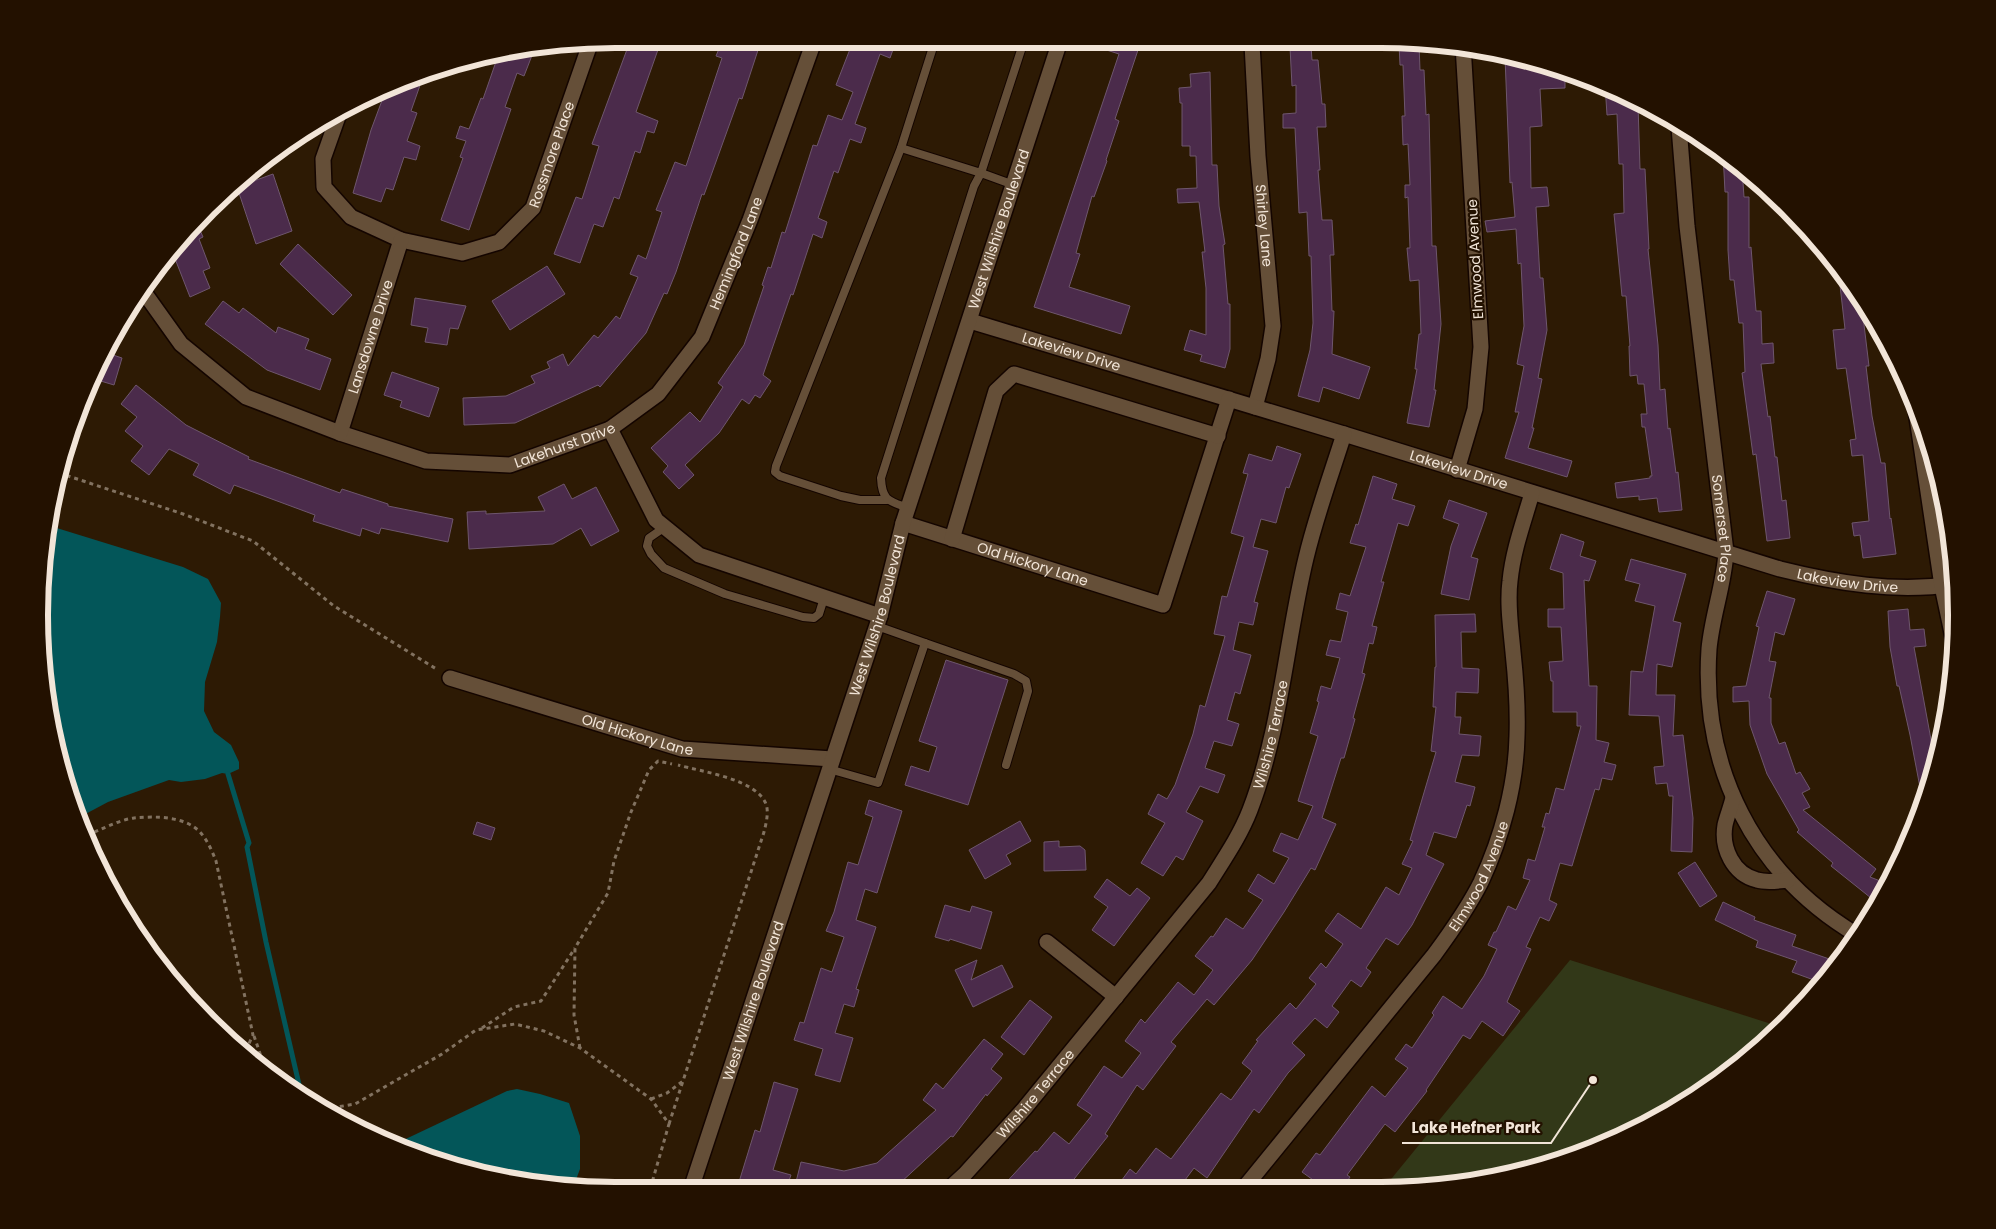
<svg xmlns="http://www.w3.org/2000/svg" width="1996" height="1229" font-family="Poppins,sans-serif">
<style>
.green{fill:#323818}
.water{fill:#035659}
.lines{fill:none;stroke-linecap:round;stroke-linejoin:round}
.stream{stroke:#035659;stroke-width:5}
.building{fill:#4b2b4b;stroke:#6e566d}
.lane-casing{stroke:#140500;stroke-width:10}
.street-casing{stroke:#140500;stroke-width:18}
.secondary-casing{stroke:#140500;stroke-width:18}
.path{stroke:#827260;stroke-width:3;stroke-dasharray:4 4;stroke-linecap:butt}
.lane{stroke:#654f38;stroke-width:8}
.street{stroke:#654f38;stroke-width:15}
.secondary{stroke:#654f38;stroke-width:15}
.labels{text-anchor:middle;stroke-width:4.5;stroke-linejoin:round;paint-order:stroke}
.street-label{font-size:14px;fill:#f2e5d8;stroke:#231100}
.rim{fill:none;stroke:#f2e5d8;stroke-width:6}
.leader{fill:none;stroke:#f2e5d8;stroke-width:2}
.callout-dot{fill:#f2e5d8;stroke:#231100;stroke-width:2}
.callout-label{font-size:15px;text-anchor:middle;font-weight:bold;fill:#f2e5d8;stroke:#231100;stroke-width:4.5;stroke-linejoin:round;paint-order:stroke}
</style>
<rect width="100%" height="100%" fill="#2d1a04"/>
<polygon class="green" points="1570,960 1781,1027 1761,1047 1669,1113 1566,1160 1419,1189 1383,1189"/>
<g class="water">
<polygon points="47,525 183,567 208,579 221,603 220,617 217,642 205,682 204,711 214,732 231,745 239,762 239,769 228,774 222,773 205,779 181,782 169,780 108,802 78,818 69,799 44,690 39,614 44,539"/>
<polygon points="517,1089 540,1094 569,1103 580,1136 580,1169 574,1185 540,1185 393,1145 507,1091"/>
</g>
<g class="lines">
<polyline class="stream" points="228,774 249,843 247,847 266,942 301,1093"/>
</g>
<g class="building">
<polygon points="629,44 660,44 636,112 658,121 654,133 647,131 640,153 635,151 619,199 614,197 603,227 594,224 580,263 554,254 576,197 582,199 599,146 592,144"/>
<polygon points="721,44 760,44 742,99 739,98 704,195 702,194 676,272 667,294 664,293 646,333 600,387 598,385 515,423 464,425 463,398 506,396 535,383 531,376 550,368 547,362 563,354 568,366 594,335 598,338 616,316 620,319 638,277 630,274 638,255 646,259 662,212 656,210 675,162 686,166 722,58 716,56"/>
<polygon points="852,44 895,44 890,58 880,54 855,124 866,128 861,143 850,139 838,173 834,171 818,218 827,222 822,238 813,234 793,295 791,294 763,375 771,381 760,398 755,395 749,404 742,399 719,433 685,465 694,475 679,489 663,472 668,466 651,448 690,412 700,422 723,387 718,383 744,345 764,286 762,285 768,267 771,268 782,232 785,233 813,145 817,146 828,115 842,120 853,92 836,85"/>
<polygon points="1094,44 1140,44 1115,119 1119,121 1106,160 1107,161 1094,197 1092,196 1076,253 1080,254 1069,287 1130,306 1121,334 1034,307 1119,54 1094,46"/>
<polygon points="1399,44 1419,44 1420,70 1424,70 1426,115 1429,114 1432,246 1436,246 1441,324 1434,390 1436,390 1429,427 1407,423 1417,369 1415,369 1419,334 1421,334 1419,280 1410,281 1407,248 1410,248 1408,197 1405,198 1405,185 1410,185 1408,144 1403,145 1402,116 1405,116 1403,65 1400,65"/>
<polygon points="536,45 524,76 517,73 505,107 511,109 469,230 441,220 463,158 460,157 466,141 456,138 460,126 469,129 481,98 483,99 499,53"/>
<polygon points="1311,46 1312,60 1318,60 1322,104 1325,104 1326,127 1317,127 1320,170 1318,170 1322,220 1332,220 1334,255 1330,255 1332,311 1334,311 1332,354 1370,367 1359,399 1323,387 1319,402 1298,396 1310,350 1313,323 1311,256 1309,256 1307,212 1299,213 1295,128 1283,128 1283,114 1296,113 1296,85 1292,86 1290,47"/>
<polygon points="1505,57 1565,73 1565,88 1540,89 1542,126 1530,127 1531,188 1547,187 1549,206 1536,207 1540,278 1543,278 1547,330 1538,378 1542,379 1532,428 1534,428 1528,448 1572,461 1567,477 1505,458 1519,412 1515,412 1524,366 1517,364 1524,326 1521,263 1518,264 1516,229 1487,232 1485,221 1515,217 1512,182 1510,183"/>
<polygon points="425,71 411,111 417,113 407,141 420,146 416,160 404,157 393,190 386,188 381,202 353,193 371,130 387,87"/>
<polygon points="1210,72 1212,165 1217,165 1219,206 1225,244 1223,245 1228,304 1230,304 1230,349 1225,368 1200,361 1202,355 1184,350 1190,330 1206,335 1206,288 1202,252 1205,252 1199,202 1178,203 1177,189 1197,188 1196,156 1190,156 1190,146 1182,146 1182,103 1180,103 1179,88 1191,87 1190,74"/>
<polygon points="1605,84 1638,104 1640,169 1645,169 1649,249 1648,249 1658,345 1660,390 1665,389 1668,429 1670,428 1676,473 1678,472 1682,510 1659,512 1657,498 1639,500 1639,496 1617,498 1615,483 1650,478 1650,476 1652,476 1645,427 1642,427 1641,414 1647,414 1644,384 1638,384 1637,375 1630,376 1629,346 1630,346 1626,296 1622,296 1614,214 1624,213 1623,164 1619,164 1617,114 1607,115"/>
<polygon points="1723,153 1742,168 1744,197 1749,197 1749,248 1751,247 1756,311 1761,311 1762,344 1773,343 1774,363 1761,364 1768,417 1770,416 1775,457 1777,457 1782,501 1786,500 1790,538 1767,541 1756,454 1753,455 1742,373 1745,372 1743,323 1739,323 1734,280 1730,280 1728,250 1728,192 1725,192"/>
<polygon points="273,174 292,231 256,244 237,187"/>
<polygon points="196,221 203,237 199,239 210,268 203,271 210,288 190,297 172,251"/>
<polygon points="298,244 352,295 333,315 280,264"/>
<polygon points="547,266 565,294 510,330 492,301"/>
<polygon points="1838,268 1861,300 1869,366 1866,366 1872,416 1881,463 1885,463 1890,519 1891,518 1896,554 1863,558 1860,535 1854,536 1852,523 1869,521 1863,455 1852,456 1850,440 1856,439 1846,368 1837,369 1833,330 1845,329"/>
<polygon points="415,298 466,306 458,329 450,328 447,345 425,342 428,328 411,325"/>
<polygon points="223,301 239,313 243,308 276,333 278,327 309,339 305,349 331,359 320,390 267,370 205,324"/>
<polygon points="107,353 122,358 114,385 94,379"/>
<polygon points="392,372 439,388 429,417 400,407 402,401 384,395"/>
<polygon points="136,385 186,425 249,457 248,459 340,493 342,489 388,504 388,506 453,519 448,542 381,528 379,534 362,528 360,536 313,521 315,515 234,485 230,494 193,475 199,464 169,449 149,475 131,461 143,446 125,431 137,417 121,404"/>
<polygon points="1277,446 1301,454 1289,488 1286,487 1276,523 1261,519 1253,547 1268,551 1254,602 1258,603 1253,625 1239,622 1233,650 1251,655 1240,694 1235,692 1227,720 1239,724 1232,746 1214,741 1205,768 1225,775 1218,793 1200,786 1186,812 1203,821 1183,860 1176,856 1163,876 1141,863 1165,823 1148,814 1158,794 1167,799 1175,785 1193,734 1200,705 1205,707 1225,636 1214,634 1222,596 1227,597 1244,537 1231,533 1248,474 1243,473 1249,454 1272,461"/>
<polygon points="1373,476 1397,484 1392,499 1415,506 1408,526 1398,523 1381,582 1384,582 1372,626 1377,627 1373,644 1369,643 1362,673 1365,674 1353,718 1355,719 1344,758 1341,758 1322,818 1336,824 1315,870 1311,868 1284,912 1252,960 1214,1005 1207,999 1171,1042 1176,1046 1143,1090 1137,1085 1105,1134 1108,1136 1067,1188 1002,1187 1035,1151 1037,1152 1054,1132 1069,1144 1092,1115 1077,1105 1104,1066 1122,1078 1141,1053 1125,1041 1141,1019 1145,1023 1178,982 1194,995 1213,970 1195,956 1211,936 1213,937 1226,918 1243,929 1263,900 1248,891 1258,874 1274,884 1289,858 1273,851 1281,833 1298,840 1313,806 1298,801 1318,736 1310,733 1319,702 1317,701 1321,686 1331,689 1340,658 1326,655 1330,640 1341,642 1348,612 1336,609 1340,593 1350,596 1366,547 1350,543 1356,524 1358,525"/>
<polygon points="564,484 572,499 596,487 619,531 591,546 581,528 553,544 469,549 467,512 486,511 486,514 545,511 538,497"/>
<polygon points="1449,500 1487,513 1471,557 1478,559 1469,600 1441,594 1451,546 1459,524 1443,518"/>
<polygon points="1561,534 1584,542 1580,556 1596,561 1589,581 1584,580 1589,686 1597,686 1596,740 1609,743 1604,762 1616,765 1612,780 1602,778 1599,790 1595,789 1572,866 1560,863 1549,900 1557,904 1549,921 1540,917 1526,947 1531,949 1507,1002 1520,1011 1503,1036 1482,1021 1470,1039 1463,1035 1426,1090 1427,1091 1395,1132 1385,1124 1347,1175 1350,1177 1342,1189 1312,1189 1316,1182 1302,1172 1316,1153 1320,1155 1372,1086 1385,1097 1408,1068 1395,1059 1406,1044 1412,1048 1434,1015 1432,1013 1443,996 1462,1009 1484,976 1497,949 1488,945 1494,932 1496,932 1508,906 1516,910 1530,880 1523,878 1528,859 1535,861 1545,827 1542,827 1546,813 1549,814 1556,788 1564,790 1581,726 1577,726 1577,712 1553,712 1553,681 1551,681 1549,662 1563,661 1561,627 1548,627 1548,609 1564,609 1563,573 1550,569"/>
<polygon points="1631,559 1686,574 1673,621 1681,623 1672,667 1657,664 1656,695 1675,695 1673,736 1683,735 1693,818 1692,852 1671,851 1673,796 1669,796 1667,783 1656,784 1654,767 1664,766 1659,716 1629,715 1631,671 1643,672 1655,606 1635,601 1640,584 1625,580"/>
<polygon points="1767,591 1795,599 1784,635 1775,632 1769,661 1776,662 1769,698 1771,698 1771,723 1779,744 1785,742 1796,774 1800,772 1810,789 1802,793 1810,807 1803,810 1876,869 1870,877 1888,884 1878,901 1871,898 1831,866 1833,863 1797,832 1799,830 1767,774 1750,725 1749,701 1733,702 1733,687 1746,686 1759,627 1756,626"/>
<polygon points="1908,609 1910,630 1924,629 1926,646 1914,647 1936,767 1923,803 1910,735 1899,686 1897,686 1890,647 1888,611"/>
<polygon points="1475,614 1476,632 1461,632 1462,668 1479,669 1478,693 1456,692 1455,717 1461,717 1459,734 1481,736 1479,756 1462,755 1455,782 1475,787 1470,806 1467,805 1456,838 1434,832 1426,855 1444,864 1412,925 1398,945 1386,938 1366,968 1371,972 1361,987 1351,980 1332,1006 1339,1012 1327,1028 1315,1018 1292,1043 1305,1055 1288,1073 1259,1113 1254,1109 1207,1178 1194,1168 1179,1188 1116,1188 1130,1169 1136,1174 1156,1148 1171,1159 1221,1093 1231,1100 1252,1071 1242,1063 1258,1041 1256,1040 1290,1003 1296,1009 1316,984 1309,978 1321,963 1326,968 1343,944 1325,931 1338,913 1361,929 1386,887 1399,895 1412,868 1402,864 1413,841 1410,840 1436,752 1431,751 1436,707 1433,707 1435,667 1436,667 1435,615"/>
<polygon points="946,660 1008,680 968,805 905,785 911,766 929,772 937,747 919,741"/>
<polygon points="869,800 902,811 877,893 865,889 856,920 876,927 856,989 859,990 854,1007 844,1004 835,1033 853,1038 840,1082 815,1075 823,1049 794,1040 800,1022 804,1023 821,968 832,972 844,937 826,931 834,912 848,862 858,865 873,817 865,814"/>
<polygon points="1020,821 1031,841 1006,855 1011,864 985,879 969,850"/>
<polygon points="477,822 495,828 491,840 473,834"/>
<polygon points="1059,841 1059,847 1080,846 1085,850 1086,870 1044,871 1044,842"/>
<polygon points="1695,862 1717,896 1700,907 1678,873"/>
<polygon points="1107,879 1130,896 1137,888 1150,898 1114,946 1092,930 1108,907 1094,897"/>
<polygon points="1723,902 1755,917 1754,920 1796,935 1792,946 1835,961 1831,973 1822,983 1792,972 1797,961 1756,947 1758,941 1715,920"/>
<polygon points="945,905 970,912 972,906 992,912 981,949 950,939 949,941 935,937"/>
<polygon points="977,960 971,980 1002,965 1013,987 973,1007 955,970"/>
<polygon points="1030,1000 1052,1017 1024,1055 1001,1037"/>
<polygon points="984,1039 1003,1054 991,1069 1002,1078 987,1096 986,1094 953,1137 951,1136 899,1184 887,1187 815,1186 796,1182 801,1162 844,1171 877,1163 936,1110 923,1100 936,1083 943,1089"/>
<polygon points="774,1082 798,1089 773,1170 791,1175 787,1186 752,1186 739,1182 755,1130 760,1132"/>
</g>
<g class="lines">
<defs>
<g id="lane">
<polyline points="901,148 981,173 1023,44"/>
<polyline points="887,500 860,500 841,496 780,476 775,472 776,466 901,148 934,44"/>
<path d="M 908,508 C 889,501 882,501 881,478 L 974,186 L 981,173 L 1014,185"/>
<polyline points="665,527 649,538 647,546 651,554 664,568 725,594 803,617 814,618 819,614 824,598"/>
<polyline points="925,643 1014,674 1026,681 1028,691 1006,765"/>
<polyline points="829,769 878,783 925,643 877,626"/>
</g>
<g id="street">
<path id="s1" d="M 1252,44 L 1258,156 L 1273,326 L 1268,359 L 1255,407"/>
<path id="s2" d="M 340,111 L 323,159 L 324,187 L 351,217 L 401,240 L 462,253 L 499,242 L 533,208 L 590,44"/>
<path id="s3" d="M 1679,127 L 1687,226 L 1726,552 C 1724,585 1712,616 1709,649 C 1701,768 1754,874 1857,935"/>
<path id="s4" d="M 141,288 L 181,344 L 246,397 L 340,433 L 426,461 L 510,465 L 610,429 L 658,394 L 702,337 L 750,220 L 813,44"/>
<path id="s5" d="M 970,321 L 1344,434 L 1780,569 C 1836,583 1896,593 1954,584"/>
<polyline points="1915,404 1942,586 1956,652"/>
<polyline points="610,429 656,520 699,555 880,616"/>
<path id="s6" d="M 340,433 L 401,240"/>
<polyline points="1457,470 1475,409 1481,347 1463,45"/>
<path id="s7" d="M 903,523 L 1163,605 L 1229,399"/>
<polyline points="952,539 996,391 1014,374 1218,436"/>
<path id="s8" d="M 450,678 L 682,749 L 832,759"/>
<path d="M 1733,798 C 1731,807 1727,816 1725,825 C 1721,848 1733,874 1757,880 C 1767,883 1778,881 1788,880"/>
<polyline points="1047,942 1116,997"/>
<path id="s9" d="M 951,1187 L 965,1174 L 1024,1109 L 1209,883 C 1224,859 1240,836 1250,810 C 1281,729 1286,641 1306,558 C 1316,516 1331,475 1344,434"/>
<path id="s10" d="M 1244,1188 L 1434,955 C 1451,932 1468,908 1481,882 C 1502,837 1516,785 1517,736 C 1518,708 1516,680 1513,652 C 1511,629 1507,604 1510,581 C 1513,550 1524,521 1532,493"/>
</g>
<g id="secondary">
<path id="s11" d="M 692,1186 L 880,616 L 903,523 L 1059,44"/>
</g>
</defs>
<use href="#lane" class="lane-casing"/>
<use href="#street" class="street-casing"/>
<use href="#secondary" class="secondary-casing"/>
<g class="path">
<polyline points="59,473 183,514 253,541 334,606 438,670"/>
<path d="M 87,835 C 101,830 118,820 134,818 C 155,816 183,816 199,831 C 207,839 212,851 216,861 L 253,1035 L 244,1054"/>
<polyline points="482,1028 514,1007 541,1001 575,948"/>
<polyline points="254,1036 264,1065"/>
<polyline points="580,1048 574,1015 575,948 608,893 614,861 631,812 649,770 658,761 672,764"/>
<polyline points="256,1065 264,1065 320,1103 337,1107 355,1104 442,1054 476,1030 515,1024 544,1031 580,1048 651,1099 669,1124 651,1186"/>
<polyline points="651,1099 667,1093 683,1081"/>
<path d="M 669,1124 L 764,832 C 766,824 769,812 766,804 C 756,779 703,772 678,765"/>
</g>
<use href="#lane" class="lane"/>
<use href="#street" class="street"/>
<use href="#secondary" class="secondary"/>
</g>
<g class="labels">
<g class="street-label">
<text dy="5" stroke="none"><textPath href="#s2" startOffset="380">Rossmore Place</textPath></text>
<text dy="5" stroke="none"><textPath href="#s1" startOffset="182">Shirley Lane</textPath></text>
<text dy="5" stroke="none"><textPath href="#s11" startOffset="1005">West Wilshire Boulevard</textPath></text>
<text dy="5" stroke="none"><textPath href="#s4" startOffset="756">Hemingford Lane</textPath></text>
<text transform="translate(1475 259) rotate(-93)" y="5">Elmwood Avenue</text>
<text dy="5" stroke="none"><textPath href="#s6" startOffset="101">Lansdowne Drive</textPath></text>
<text dy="5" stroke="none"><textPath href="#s5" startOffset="106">Lakeview Drive</textPath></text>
<text dy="5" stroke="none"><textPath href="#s4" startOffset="486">Lakehurst Drive</textPath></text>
<text dy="5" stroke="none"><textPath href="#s5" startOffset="511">Lakeview Drive</textPath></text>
<text dy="5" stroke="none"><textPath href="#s3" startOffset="404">Somerset Place</textPath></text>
<text dy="5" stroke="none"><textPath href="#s7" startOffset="136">Old Hickory Lane</textPath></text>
<text dy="5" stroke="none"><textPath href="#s5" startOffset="916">Lakeview Drive</textPath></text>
<text dy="5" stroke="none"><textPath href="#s11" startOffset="600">West Wilshire Boulevard</textPath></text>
<text dy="5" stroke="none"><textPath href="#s8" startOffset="196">Old Hickory Lane</textPath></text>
<text dy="5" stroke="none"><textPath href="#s9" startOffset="561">Wilshire Terrace</textPath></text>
<text dy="5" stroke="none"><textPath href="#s10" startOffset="392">Elmwood Avenue</textPath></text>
<text dy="5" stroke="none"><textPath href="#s11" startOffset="195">West Wilshire Boulevard</textPath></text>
<text dy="5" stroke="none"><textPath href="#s9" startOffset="126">Wilshire Terrace</textPath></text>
</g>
</g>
<path d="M0 0H1996V1229H0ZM615 48H1381A567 567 0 0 1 1948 615V615A567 567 0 0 1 1381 1182H615A567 567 0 0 1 48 615V615A567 567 0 0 1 615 48Z" fill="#231100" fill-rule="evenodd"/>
<path class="rim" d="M615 48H1381A567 567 0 0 1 1948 615V615A567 567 0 0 1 1381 1182H615A567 567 0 0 1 48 615V615A567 567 0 0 1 615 48Z"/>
<path class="leader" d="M1593 1080L1551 1143H1402"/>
<circle class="callout-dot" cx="1593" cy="1080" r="5"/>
<g class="callout-label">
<text x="1476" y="1133">Lake Hefner Park</text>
</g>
</svg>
